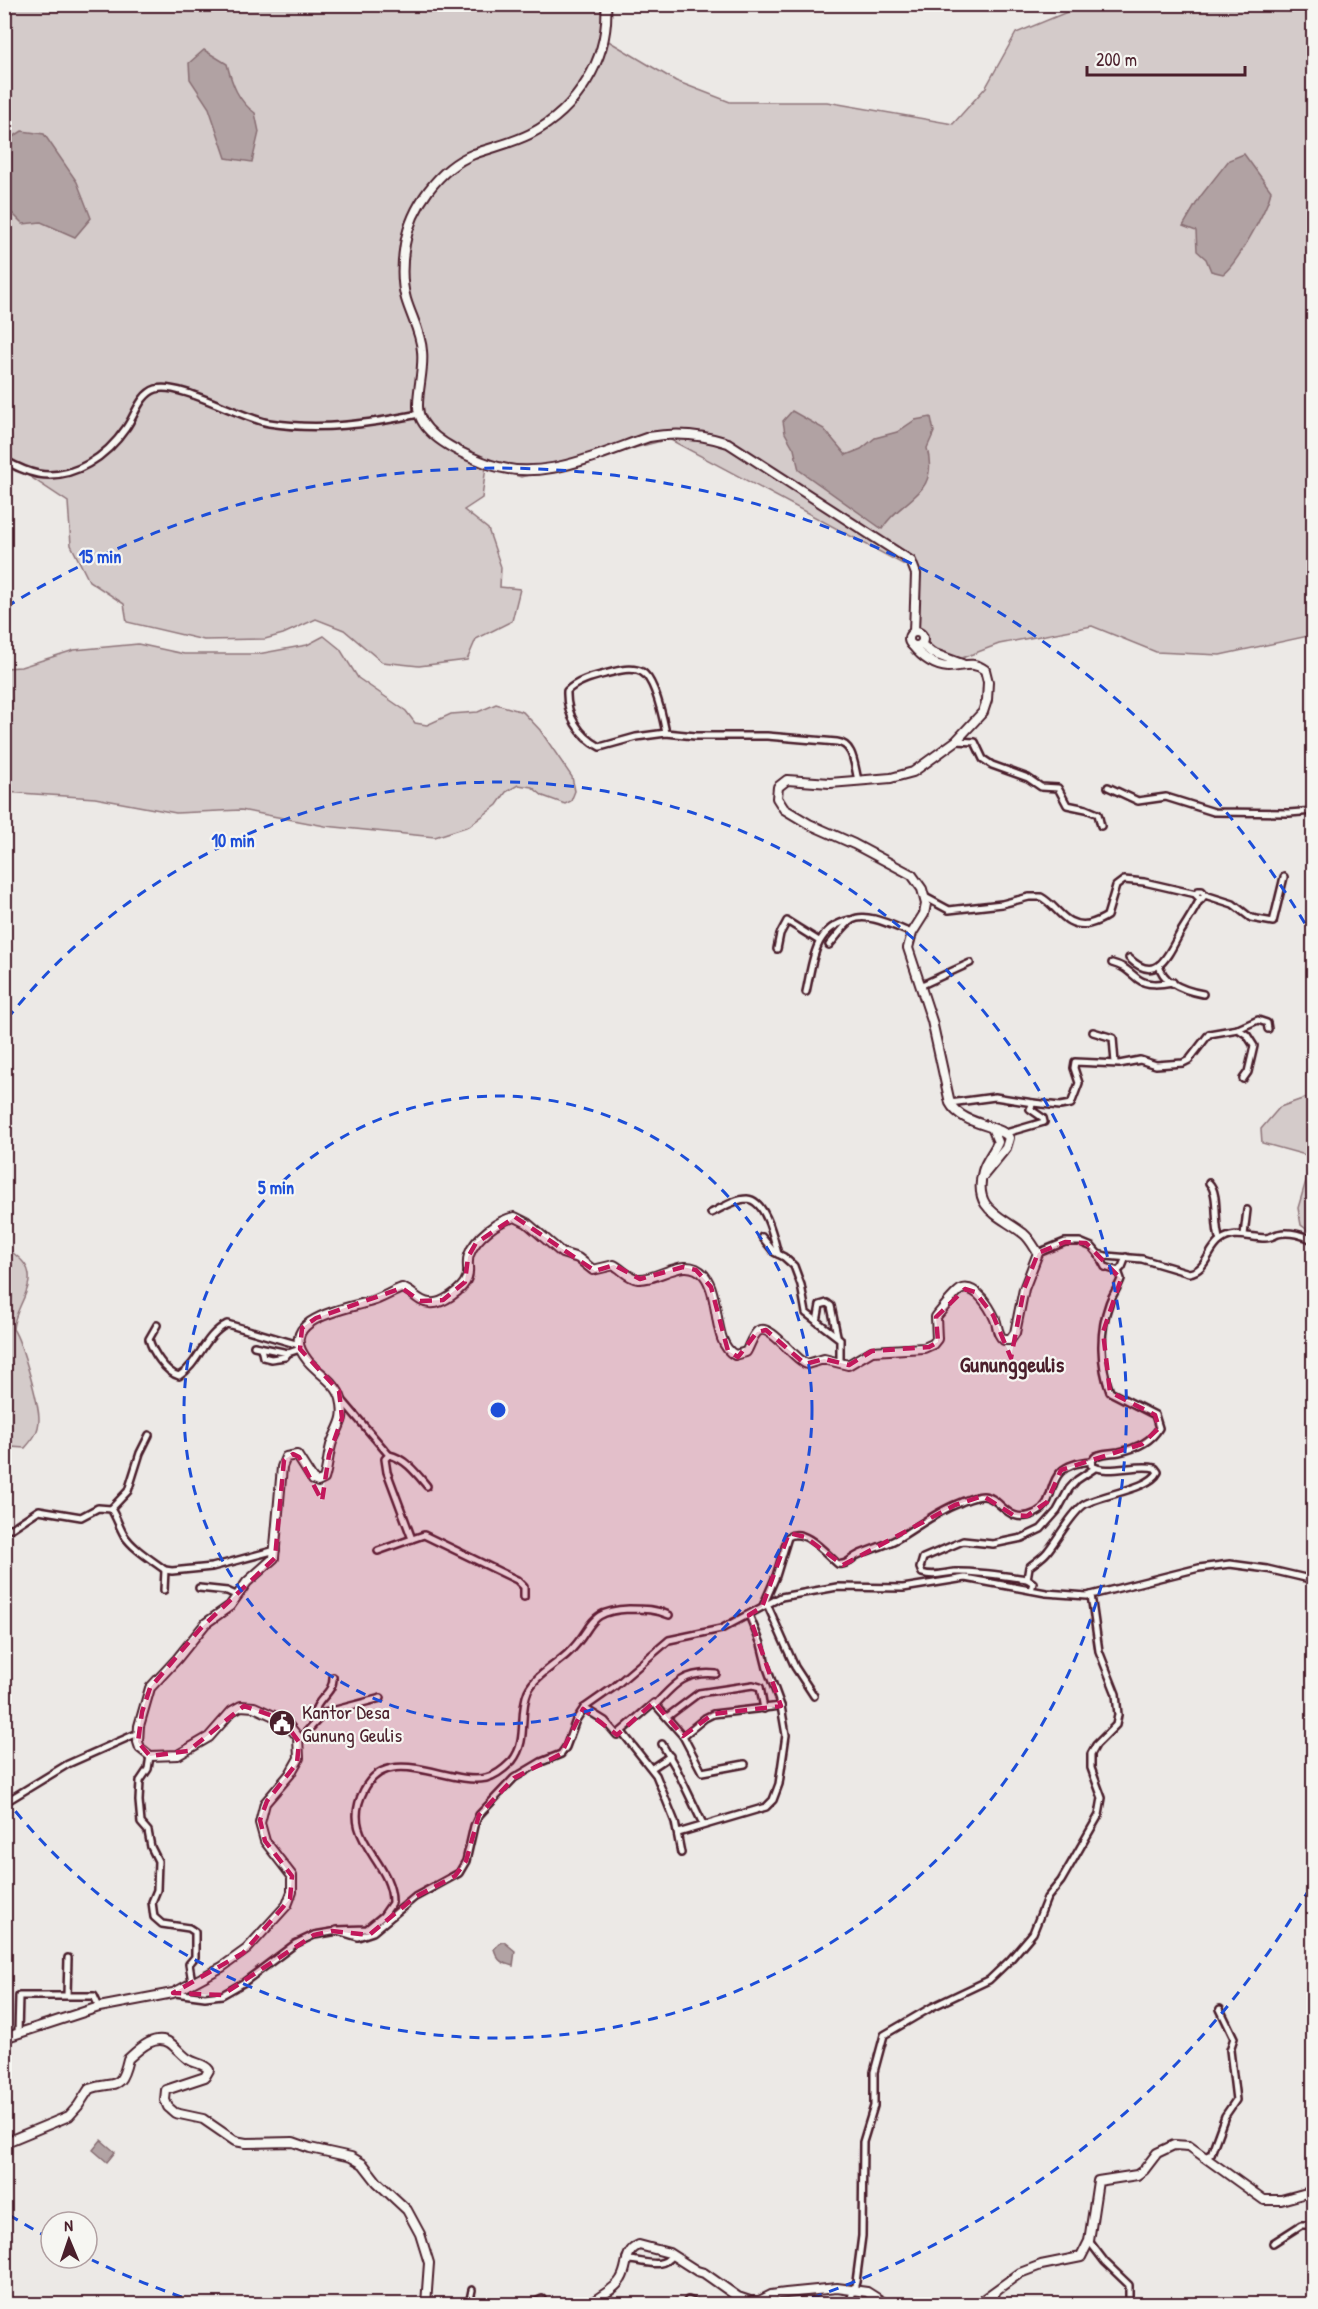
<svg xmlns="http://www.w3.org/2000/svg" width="1318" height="2309" font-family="'Patrick Hand',sans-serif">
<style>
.green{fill:#d4cbca;stroke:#8f757a;stroke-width:1.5}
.water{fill:#b1a2a3;stroke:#886e73;stroke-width:1.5}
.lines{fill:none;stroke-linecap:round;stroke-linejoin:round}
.street-casing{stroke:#4a1f2b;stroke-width:10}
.secondary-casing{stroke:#4a1f2b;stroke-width:12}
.street{stroke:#f6f6f2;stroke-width:5}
.secondary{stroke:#f6f6f2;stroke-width:8}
.marked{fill:#c2185b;fill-opacity:0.2;stroke:#c2185b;stroke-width:4.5;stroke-dasharray:12 8;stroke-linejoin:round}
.ring{fill:none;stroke:#1d4ed8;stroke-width:3;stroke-dasharray:10 8}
.labels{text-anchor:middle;stroke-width:4.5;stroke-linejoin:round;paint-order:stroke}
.poi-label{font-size:20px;fill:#4a1f2b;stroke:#f6f6f2;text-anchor:start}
.quarter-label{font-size:22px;font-weight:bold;fill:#4a1f2b;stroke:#f6f6f2}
.centre{fill:#1d4ed8;stroke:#f6f6f2;stroke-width:3}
.ring-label{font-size:18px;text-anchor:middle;font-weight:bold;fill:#1d4ed8;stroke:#f6f6f2;stroke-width:4.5;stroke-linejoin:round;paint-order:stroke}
</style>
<rect width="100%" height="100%" fill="#ece9e6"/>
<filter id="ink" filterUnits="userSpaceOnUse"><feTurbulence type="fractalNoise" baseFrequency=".0167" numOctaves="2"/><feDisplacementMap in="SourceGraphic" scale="12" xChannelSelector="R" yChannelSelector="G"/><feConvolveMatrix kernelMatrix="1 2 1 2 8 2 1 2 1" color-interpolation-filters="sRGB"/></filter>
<g filter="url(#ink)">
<g class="green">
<polygon points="1292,4 1313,8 1313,635 1220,655 1156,652 1092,626 999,644 949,663 930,657 917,628 916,571 669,439 521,477 486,466 482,498 464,510 488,529 501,567 500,587 520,589 512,621 476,639 467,660 419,666 382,662 344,630 316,619 283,634 265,639 204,640 127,622 124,604 89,581 71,545 68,502 5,460 4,5 606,5 605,39 676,81 730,102 827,102 953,124 986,87 1016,33 1084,5"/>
<polygon points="324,636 340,649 358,678 406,711 415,723 427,725 451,714 478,712 496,704 523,712 540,730 572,777 575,791 571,801 565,804 543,796 532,787 518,785 506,792 497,805 469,826 435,837 325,826 241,810 176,813 95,798 5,792 5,668 21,667 74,650 138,644 184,654 258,654 307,645"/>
<polygon points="1313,1095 1313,1234 1301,1225 1298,1208 1313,1157 1262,1143 1261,1129 1280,1107"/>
<path d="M 4,1246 C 10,1251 18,1256 23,1262 C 41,1282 14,1307 13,1329 C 22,1342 39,1404 39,1419 C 39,1432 33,1439 25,1448 L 10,1447 L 5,1426 Z"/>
</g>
<g class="water">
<path d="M 204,50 L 227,64 C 232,84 238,101 255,113 L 259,132 L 252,162 L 226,158 L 209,108 L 190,79 L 189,63 Z"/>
<polygon points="22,131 44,134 77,182 91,218 75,237 41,222 23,224 5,206 5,142"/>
<path d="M 1244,154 L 1271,191 C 1268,208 1237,264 1223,274 L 1211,271 L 1206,259 L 1197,251 L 1196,231 L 1183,226 L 1200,197 L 1229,160 Z"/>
<path d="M 792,411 L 824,429 L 846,455 L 861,449 L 875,438 L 897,432 L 915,420 L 931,417 L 934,432 L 927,448 C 940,497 901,497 882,529 L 799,470 L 794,449 L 785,433 L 783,421 Z"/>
<path d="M 501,1942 L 504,1942 L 515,1951 L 513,1966 C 502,1963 498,1962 494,1949 Z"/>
<polygon points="101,2140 115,2152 107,2162 93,2150"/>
</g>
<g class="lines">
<defs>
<g id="street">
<path d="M 4,460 C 15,466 26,472 38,474 C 74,480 107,456 126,428 C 135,416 140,394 156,389 C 179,382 241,418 269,423 C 320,431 368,424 419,414"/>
<path d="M 666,733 C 663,718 655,679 642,672 C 632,666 616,671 605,674 C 592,677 577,681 567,691 C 566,715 579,736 600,747 L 636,737 L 666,733 L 695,736 L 767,736 L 837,742 C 854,744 854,765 858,780"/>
<polyline points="956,741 975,742 983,759 992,765 1028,778 1041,787 1058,788 1067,805 1086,809 1098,814 1101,826"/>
<polyline points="1108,787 1138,801 1166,797 1214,812 1289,813 1314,811"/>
<polyline points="1205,895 1201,900 1196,895 1198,891 1202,891 1205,895 1233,904 1251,918 1273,922 1284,877"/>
<path d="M 925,897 L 949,910 L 1002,904 L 1029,897 L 1041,897 C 1059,907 1064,928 1089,924 C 1096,922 1101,920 1107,916 L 1116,886 L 1124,880 L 1144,882 L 1196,894"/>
<path d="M 829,945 C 836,938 844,925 852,920 C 867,911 897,928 912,933"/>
<polyline points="777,949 780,934 787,921 819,941"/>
<path d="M 1129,958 C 1157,985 1168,955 1180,933 C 1187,922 1194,911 1200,899"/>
<path d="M 1112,963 C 1124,966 1128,971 1138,979 C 1147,986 1161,984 1173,982"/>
<path d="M 1159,965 C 1163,984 1187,991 1203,994"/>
<polyline points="920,986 970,963"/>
<path d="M 806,992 C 813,962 813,928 850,920"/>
<polyline points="1238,1029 1247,1035 1254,1046 1248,1072 1243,1079"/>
<polyline points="1093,1032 1113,1038 1115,1063"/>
<polyline points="950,1103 995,1097 1033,1103"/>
<polyline points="1006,1133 1044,1122 1043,1118 1030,1109 1033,1103 1060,1106 1071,1104 1079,1083 1074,1068 1075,1062 1119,1064 1140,1060 1156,1065 1183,1063 1189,1060 1209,1034 1238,1029 1258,1020 1267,1023 1268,1029"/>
<path d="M 1209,1183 C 1220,1194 1213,1224 1220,1241"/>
<path d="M 711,1213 C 722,1208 735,1199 747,1199 C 766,1200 774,1239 778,1254"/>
<polyline points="1244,1235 1247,1210"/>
<polyline points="762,1237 774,1252 784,1257 794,1266 801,1285 806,1313 840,1339 840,1363"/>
<path d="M 1038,1253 L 1065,1242 L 1080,1242 L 1092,1247 L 1098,1254 L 1106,1256 L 1142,1259 L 1189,1273 C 1207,1270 1207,1251 1220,1241 C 1234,1230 1249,1238 1265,1238 C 1270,1238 1273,1236 1278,1234 C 1289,1231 1304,1235 1314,1241"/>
<polyline points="1098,1254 1105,1267 1118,1271 1122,1267 1126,1257"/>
<polyline points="817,1322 820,1305 827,1303 831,1306 837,1335"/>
<path d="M 157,1325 L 149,1339 C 152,1351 166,1373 179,1376 C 199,1364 203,1336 227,1324 L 299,1345"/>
<polyline points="254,1346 288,1353 300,1349"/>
<polyline points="261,1348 263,1357 271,1359 285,1357 288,1353"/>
<path d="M 343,1401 L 389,1455 C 405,1458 417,1474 427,1486"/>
<polyline points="111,1509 128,1491 140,1453 149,1435"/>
<path d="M 4,1528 L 12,1528 L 39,1510 L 81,1517 L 98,1508 L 111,1509 C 117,1518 119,1527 124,1535 C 133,1549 152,1560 165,1570 L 172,1571 L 212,1567 L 276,1550"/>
<polyline points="412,1539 424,1535 517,1580 524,1587 524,1597"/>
<polyline points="378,1551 412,1539 387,1472 385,1459 389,1455"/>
<path d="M 1027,1579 L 1029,1567 C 1035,1562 1042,1558 1047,1552 C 1058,1539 1072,1512 1085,1504 C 1103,1494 1150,1489 1158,1472 L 1155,1468 C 1137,1463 1106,1476 1091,1465 C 1092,1460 1094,1456 1099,1455 C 1105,1453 1113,1453 1119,1452 C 1134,1449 1151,1442 1159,1428 L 1155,1415 L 1110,1392 C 1100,1365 1099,1332 1109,1304 C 1112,1295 1118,1288 1121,1279 L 1118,1271"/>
<polyline points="199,1588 227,1591 238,1596"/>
<polyline points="164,1590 165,1570"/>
<path d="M 1031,1590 L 1033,1583 L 1027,1579 C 1003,1576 979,1571 955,1572 C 943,1573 934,1577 922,1573 L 920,1568 L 923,1558 L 963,1541 L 993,1544 L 1022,1538 L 1041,1529 L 1057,1511 L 1069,1489 L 1077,1480 L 1095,1468"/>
<polyline points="767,1604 795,1667 814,1696"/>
<path d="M 763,1606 L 776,1576 L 788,1537 C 805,1527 826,1554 838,1564 C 847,1566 851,1558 858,1555 C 871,1549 884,1546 897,1539 C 916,1528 936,1512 957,1504 C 963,1501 976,1496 983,1496 C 1001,1496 1007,1527 1036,1513 C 1062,1500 1038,1465 1092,1461"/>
<path d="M 656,1704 C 675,1683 686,1671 716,1674"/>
<polyline points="584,1708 605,1721 617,1735 654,1703 683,1736 702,1772 745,1764"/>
<polyline points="667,1717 699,1693 753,1685 760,1687 764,1709"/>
<path d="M 314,1722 C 312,1698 334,1696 333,1677"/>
<polyline points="622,1732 656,1775 675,1822 681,1853"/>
<polyline points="683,1736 705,1718 713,1714 781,1706"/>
<polyline points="299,1740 324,1713 381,1698"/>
<polyline points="662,1744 676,1768 703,1824"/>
<polyline points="150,1756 148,1769 140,1781 139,1801 141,1823 148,1831 151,1847 158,1861 157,1890 152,1902 154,1917 162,1924 189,1928 195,1932 195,1957 189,1964 192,1982"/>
<polyline points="652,1768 670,1756"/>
<polyline points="4,1803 68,1764 138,1733"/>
<polyline points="678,1833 766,1807 773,1800 779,1784 786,1735 781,1706 767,1668 761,1644 749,1615"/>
<path d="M 336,1930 L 367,1929 L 383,1916 L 392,1903 C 393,1860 338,1839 364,1790 C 388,1742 448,1786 486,1778 C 496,1776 505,1768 512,1761 C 529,1740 518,1714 528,1691 C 535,1676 555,1665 567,1654 C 595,1629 584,1611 629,1609 C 645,1609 655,1609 669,1615"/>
<polyline points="175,1993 205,1997 222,1995 243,1983 295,1944 314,1935 338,1931 358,1937 373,1932 415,1897 459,1873 466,1861 474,1826 479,1815 514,1778 541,1762 561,1754 566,1747 576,1720 584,1708 614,1687 669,1640 721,1629 781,1597 837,1587 903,1588 965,1578 1046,1593 1087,1596 1199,1568 1230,1564 1267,1569 1314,1580"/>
<polyline points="67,1995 68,1958"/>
<polyline points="18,2033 19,1996 94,1996 99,2007"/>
<polyline points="1205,2157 1211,2154 1225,2116 1236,2100 1230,2050 1234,2038 1220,2009"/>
<polyline points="1089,2241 1105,2262 1129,2285 1129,2304"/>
<polyline points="1273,2243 1301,2225 1314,2225"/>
<path d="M 626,2258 L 629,2260 C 645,2261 662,2270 672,2255"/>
<polyline points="469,2304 472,2290"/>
<polyline points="531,2304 542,2299"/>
<polyline points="685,2304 688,2300 698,2304"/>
<polyline points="849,2304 856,2282 862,2236 863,2142 874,2106 874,2072 884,2035 932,2007 989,1980 1010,1960 1033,1933 1047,1898 1061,1881 1099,1815 1102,1798 1091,1768 1091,1754 1096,1745 1116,1725 1118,1715 1116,1694 1099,1651 1091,1595"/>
<polyline points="994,2304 996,2291"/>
</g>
<g id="secondary">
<path d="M 606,4 C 610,58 577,110 530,134 C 512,143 493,147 474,154 C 439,168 411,207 405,244 C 402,262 401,281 406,299 C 411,316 421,333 422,351 C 424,369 418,387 418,405 C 417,434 460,453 483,462 C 538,485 596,455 649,437 C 677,432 701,434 728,443 L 911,561 L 916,574 L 914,632"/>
<circle cx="916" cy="639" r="7"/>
<polyline points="921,644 932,653 962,664"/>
<path d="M 912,645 C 921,656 933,666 948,667 C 963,667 972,660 985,670 L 988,682 L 987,700 L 983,712 L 956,741 L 913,772 L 891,778 L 830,783 L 787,780 L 778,787 L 777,798 L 784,809 L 809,824 L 854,844 L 912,875 L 922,889 L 926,904 L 924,914 L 912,933 L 908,948 L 932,1021 L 950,1103 C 962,1126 1003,1125 1009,1138 L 1006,1148 L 983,1176"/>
<path d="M 4,2038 L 99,2007 L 173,1993 L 181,1989 L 222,1967 L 247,1949 L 287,1905 L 292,1892 L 292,1876 L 265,1841 L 260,1823 L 265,1803 L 290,1774 L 299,1758 L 298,1737 L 285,1721 L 254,1707 L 241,1706 L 232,1711 L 209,1737 L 178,1755 L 150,1756 L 140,1748 L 138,1742 L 139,1726 L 150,1688 L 177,1659 L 206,1623 L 230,1606 L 247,1582 L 274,1558 L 282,1467 L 286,1457 L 297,1455 L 313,1480 L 318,1482 L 324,1479 C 328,1467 328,1454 332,1442 C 339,1425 346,1419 341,1399 C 337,1383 318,1373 308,1361 C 273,1319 346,1309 372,1301 C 382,1298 391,1292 402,1288 C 413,1291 417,1302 430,1303 C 441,1305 463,1290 467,1278 C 470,1271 466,1263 469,1255 C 475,1238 498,1220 515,1217 L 527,1223 L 562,1253 L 578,1258 L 593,1270 L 614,1265 C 622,1269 628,1278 638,1279 C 659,1281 685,1254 704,1275 C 721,1296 712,1344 735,1355 L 746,1352 C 750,1346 752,1336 758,1331 C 771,1323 794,1360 807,1364 L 824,1359 L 848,1365 L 872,1351 L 924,1348 L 933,1344 L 937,1339 L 936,1317 C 941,1311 956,1291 962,1289 C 977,1285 990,1308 995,1319 C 998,1327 997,1335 1004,1340 L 1010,1340 L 1015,1333 L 1024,1289 L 1038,1253 C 1034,1247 1030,1239 1024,1234 C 1000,1215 972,1210 983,1171 C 986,1160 994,1152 998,1142 L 993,1130"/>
<path d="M 4,2143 L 69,2116 L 78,2106 L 89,2089 C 115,2080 120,2093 128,2059 C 139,2049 155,2033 170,2043 C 177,2048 182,2055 188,2059 C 195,2064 204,2063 209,2070 L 205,2077 L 166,2090 L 165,2100 L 168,2107 L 175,2113 L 203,2119 L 235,2141 L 246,2143 L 293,2142 L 310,2148 L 351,2157 L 363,2164 L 377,2182 L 407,2210 L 420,2234 L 429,2263 L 426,2304"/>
<path d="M 591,2304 C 600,2295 615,2290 621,2279 C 629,2266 623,2252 639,2245 L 669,2253 L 697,2271 L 704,2273 L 738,2297 L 750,2301 L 759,2301 L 771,2295 L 786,2293 L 837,2288 L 867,2292 L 886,2304"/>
<polyline points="977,2304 1020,2273 1041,2265 1081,2257 1089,2241 1098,2181 1137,2175 1144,2170 1157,2153 1174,2145 1189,2146 1264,2200 1281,2200 1314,2191"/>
</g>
</defs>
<use href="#street" class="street-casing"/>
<use href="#secondary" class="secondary-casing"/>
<use href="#street" class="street"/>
<use href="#secondary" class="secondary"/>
</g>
</g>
<path class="marked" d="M 515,1217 L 595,1271 L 614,1265 L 640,1279 L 683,1267 L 696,1270 L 711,1287 L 728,1351 L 738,1357 L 757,1332 L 766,1330 L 805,1364 L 824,1359 L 849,1365 L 872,1351 L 929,1347 L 938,1342 L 936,1317 L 965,1289 L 975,1292 L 993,1315 L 1011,1358 L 1024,1289 L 1038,1253 L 1065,1242 L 1086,1243 L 1121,1279 L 1103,1332 L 1110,1392 L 1155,1415 L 1159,1428 L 1142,1444 L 1061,1470 L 1047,1502 L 1027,1516 L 1013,1515 L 983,1496 L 955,1505 L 843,1565 L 805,1537 L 789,1533 L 762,1607 L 749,1615 L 781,1706 L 713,1714 L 683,1736 L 654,1702 L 617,1735 L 583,1709 L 561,1754 L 514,1778 L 479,1815 L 466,1861 L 455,1876 L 415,1897 L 369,1935 L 332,1931 L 314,1935 L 222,1995 L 173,1993 L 243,1953 L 290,1899 L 292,1876 L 265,1841 L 260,1820 L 267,1801 L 297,1763 L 299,1742 L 282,1719 L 244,1706 L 188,1751 L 150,1756 L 138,1742 L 142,1712 L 150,1688 L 200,1629 L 275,1558 L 284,1460 L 293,1454 L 299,1457 L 322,1501 L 329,1455 L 342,1418 L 339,1391 L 300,1349 L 302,1328 L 316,1318 L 402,1288 L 420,1301 L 443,1300 L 465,1282 L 468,1257 L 476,1243 Z"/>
<g class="ring">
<circle cx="498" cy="1410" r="314"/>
<path d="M7 1019A628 628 0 1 1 7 1801"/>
<path d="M1310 1888A942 942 0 0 1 797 2303M199 2303A942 942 0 0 1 92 2260M49 2238A942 942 0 0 1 6 2213M6 607A942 942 0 0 1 1310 932"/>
</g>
<defs>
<symbol id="civic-disc" viewBox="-11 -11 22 22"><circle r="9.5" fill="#4a1f2b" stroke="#f6f6f2"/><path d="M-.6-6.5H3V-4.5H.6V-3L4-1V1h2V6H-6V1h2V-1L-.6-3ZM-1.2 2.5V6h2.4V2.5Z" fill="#fff"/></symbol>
</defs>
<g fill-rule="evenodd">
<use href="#civic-disc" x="267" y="1708" width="30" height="30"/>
</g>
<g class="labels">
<g class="poi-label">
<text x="302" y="1719">Kantor Desa<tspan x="302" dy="23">Gunung Geulis</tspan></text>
</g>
<g class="quarter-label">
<text x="1012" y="1372">Gununggeulis</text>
</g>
</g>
<circle cx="498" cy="1410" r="9" class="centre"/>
<g class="ring-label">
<text x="100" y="563">15 min</text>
<text x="233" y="847">10 min</text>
<text x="276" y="1194">5 min</text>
</g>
<rect width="1318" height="2309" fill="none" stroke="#f6f6f2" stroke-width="24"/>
<rect x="12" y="12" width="1294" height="2285" fill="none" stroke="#4a1f2b" stroke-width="2" filter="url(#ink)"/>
<g transform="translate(69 2240) rotate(358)"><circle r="28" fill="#f6f6f2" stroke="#b1a0a2" stroke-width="1.5"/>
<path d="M0-4.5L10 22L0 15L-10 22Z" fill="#4a1f2b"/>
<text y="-9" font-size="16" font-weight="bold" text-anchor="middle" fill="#4a1f2b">N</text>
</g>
<path d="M1087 66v9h158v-9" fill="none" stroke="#4a1f2b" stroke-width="3"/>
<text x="1096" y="66" font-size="18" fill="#4a1f2b" stroke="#f6f6f2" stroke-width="4.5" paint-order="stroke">200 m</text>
</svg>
